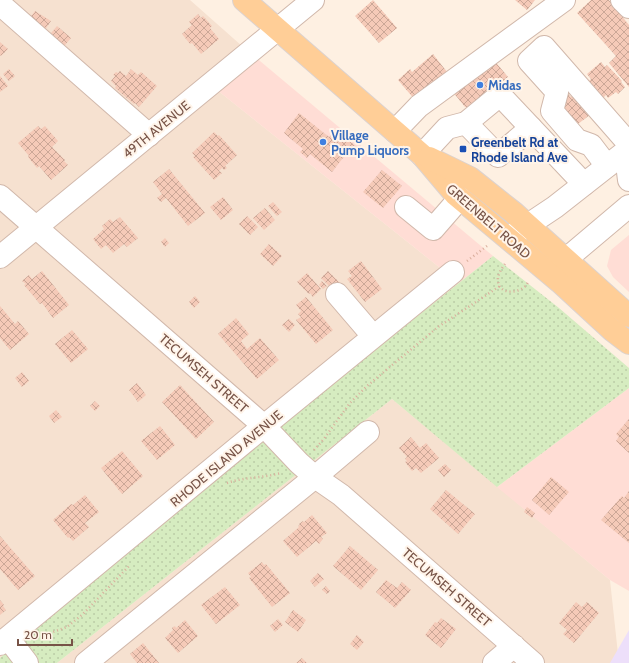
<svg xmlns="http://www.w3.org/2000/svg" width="629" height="663" font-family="Cabin,sans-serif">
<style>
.residential{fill:#f6e1d0}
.commercial{fill:#ffddd5}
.education{fill:#eddffa}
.green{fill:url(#green-dots)}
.building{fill:url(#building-cross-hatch)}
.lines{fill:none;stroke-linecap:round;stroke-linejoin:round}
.minor-casing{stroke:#d1b8ab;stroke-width:24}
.major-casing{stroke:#dcd2cf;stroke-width:24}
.path{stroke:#d9ad9b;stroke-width:2.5;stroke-dasharray:1 3;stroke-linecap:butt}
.minor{stroke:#fff;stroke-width:22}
.major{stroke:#ffce97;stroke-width:22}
.shop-dot{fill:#3f7fe0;stroke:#fff4e9;stroke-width:1.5}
.transit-dot{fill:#1a4fb4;stroke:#fff4e9;stroke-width:1.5}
.labels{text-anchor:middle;stroke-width:4;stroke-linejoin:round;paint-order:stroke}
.shop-label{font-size:13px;font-weight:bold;fill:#366cbe;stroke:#fff4e9;text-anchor:start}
.street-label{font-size:13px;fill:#775347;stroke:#fff4e9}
.transit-label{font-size:13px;font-weight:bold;fill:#164399;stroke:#fff4e9;text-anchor:start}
</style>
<defs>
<pattern id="green-dots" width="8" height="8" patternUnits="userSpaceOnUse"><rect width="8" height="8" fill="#d6ecc0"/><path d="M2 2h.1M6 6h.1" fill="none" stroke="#bbcca6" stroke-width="1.8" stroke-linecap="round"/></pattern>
<pattern id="building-cross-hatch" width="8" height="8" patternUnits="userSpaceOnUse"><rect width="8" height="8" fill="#f5cab8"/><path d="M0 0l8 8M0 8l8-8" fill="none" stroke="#cba797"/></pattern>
</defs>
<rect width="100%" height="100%" fill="#fef0e2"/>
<g class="residential">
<polygon points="0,0 190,0 242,46 202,78 459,283 323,391 0,658"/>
<polygon points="392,399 610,580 618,654 617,663 57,663"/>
</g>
<g class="commercial">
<polygon points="242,46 493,256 459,283 202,78"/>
<polygon points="629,235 629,292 613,277 607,266 611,250"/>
<polygon points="629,388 629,591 610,580 497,487"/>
</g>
<polygon class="education" points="629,630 629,663 610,663"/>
<polygon class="green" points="493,256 559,308 629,368 629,388 497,487 392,399 57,663 0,663 0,658 65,602 323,391"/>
<g class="building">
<polygon points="373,0 397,28 379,43 355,16"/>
<polygon points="515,0 535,0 527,10"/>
<polygon points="591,0 609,0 629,25 629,87 609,63 616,56 577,13"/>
<polygon points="35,11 51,21 42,34 26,23"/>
<polygon points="198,14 201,18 203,16 212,26 210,28 219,39 201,54 192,43 190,44 182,34 192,25 189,22"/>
<polygon points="57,26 71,38 60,51 46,39"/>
<polygon points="0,42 8,49 1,56 0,55"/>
<polygon points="433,54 447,72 415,100 398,80 410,69 412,72"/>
<polygon points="493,59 508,77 471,107 465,107 453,92"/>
<polygon points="601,62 605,67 607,65 622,81 621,82 625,87 618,94 616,92 608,98 606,95 602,99 587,83 591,79 587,74"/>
<polygon points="9,69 15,76 9,81 3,74"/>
<polygon points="131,69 138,75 141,72 157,86 139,107 135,103 134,104 115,88 116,86 111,81 115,76 113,75 116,72 118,73 120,71 126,76"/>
<polygon points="0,76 8,86 0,92"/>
<polygon points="568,93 571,97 575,94 591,114 578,124 577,123 572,128 560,100"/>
<polygon points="299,113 329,137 335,130 357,147 353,151 350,149 332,172 310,154 307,158 300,152 303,149 284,133"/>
<polygon points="38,126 41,129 45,126 58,141 52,147 65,160 64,161 68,165 51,180 39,166 37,168 28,157 29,156 18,143"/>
<polygon points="214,132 218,136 219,135 237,155 225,166 227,168 224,170 222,168 219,171 222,173 214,180 193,157 195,156 192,153"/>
<polygon points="169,169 205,213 188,226 166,198 161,202 157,198 162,194 153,182"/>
<polygon points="382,170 402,186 383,208 363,192"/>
<polygon points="223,197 233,210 221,220 210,207"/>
<polygon points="273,202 282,212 277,216 268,206"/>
<polygon points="265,208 275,220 264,230 253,218"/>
<polygon points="247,216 258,227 250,235 239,224"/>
<polygon points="120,217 138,238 127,247 124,244 113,253 106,245 101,249 93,239 104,229 102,226 110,219 113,222"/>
<polygon points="165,238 169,243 165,247 161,242"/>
<polygon points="269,244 282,256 273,266 260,254"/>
<polygon points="361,261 382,289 365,302 347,279 352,276 348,271"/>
<polygon points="42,271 69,305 53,318 42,303 40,304 24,285 26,284 22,281 29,275 32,279"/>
<polygon points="328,271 340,283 333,290 321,278"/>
<polygon points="307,273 321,289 313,297 310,293 309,294 297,282"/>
<polygon points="322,281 327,286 323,289 319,285"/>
<polygon points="195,296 200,302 194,308 189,302"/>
<polygon points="306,297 333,330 316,344 296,320 301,317 298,314 301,311 296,305"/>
<polygon points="0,306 15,324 18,321 29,334 10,350 0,338"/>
<polygon points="236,318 249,334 241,341 247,349 260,338 279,360 257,379 218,334"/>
<polygon points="289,319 295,325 289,332 282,325"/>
<polygon points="72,330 88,349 71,363 55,344"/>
<polygon points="22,372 29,381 22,387 15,378"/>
<polygon points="137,383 146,395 138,402 129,390"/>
<polygon points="180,385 214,422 196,439 162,402"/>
<polygon points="95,401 100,406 95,411 90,406"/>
<polygon points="56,410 62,417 54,423 49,416"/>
<polygon points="629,419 629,453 616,441 619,437 616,434"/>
<polygon points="160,426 175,445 157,460 141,441"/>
<polygon points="411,437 420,448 426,443 439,458 421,473 416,468 412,471 405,462 407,461 405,459 407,457 399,448"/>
<polygon points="122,451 143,476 122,494 101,468"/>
<polygon points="445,464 451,470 444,477 438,470"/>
<polygon points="551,477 569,492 549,515 532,500"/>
<polygon points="446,490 475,514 458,534 430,509"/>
<polygon points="629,491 629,543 601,520 622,496 624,498"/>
<polygon points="85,495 99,512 85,523 89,527 73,541 69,537 68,538 53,520 71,504 73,505"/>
<polygon points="527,507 535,513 532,518 524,512"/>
<polygon points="312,515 327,533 321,537 323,539 319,544 316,541 297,557 283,541 299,527 298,526 300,525 299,524 303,521 304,522"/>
<polygon points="0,536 35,576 18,590 0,569"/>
<polygon points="350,546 378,570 361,590 333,566"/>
<polygon points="262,562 264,565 266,564 290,593 272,607 249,578 251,577 248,573"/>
<polygon points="318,573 324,579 315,587 310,581"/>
<polygon points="386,580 397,588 402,582 411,590 395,608 376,592"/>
<polygon points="326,586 330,591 327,594 322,590"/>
<polygon points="225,587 240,605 216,624 201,605"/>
<polygon points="0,600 4,605 3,606 6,610 0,615"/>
<polygon points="576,602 582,607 587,602 599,613 574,643 563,634 567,630 559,623"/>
<polygon points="293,610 306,620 298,632 285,622"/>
<polygon points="441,618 456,629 441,648 425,635 435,622 437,623"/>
<polygon points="278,619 283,625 275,632 270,626"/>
<polygon points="185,620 198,636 178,653 165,638 173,630 172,628 175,626 176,628"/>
<polygon points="357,635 364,642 357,650 350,644"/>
<polygon points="143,643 159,663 137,663 130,654"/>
<polygon points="302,658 307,663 296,663"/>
</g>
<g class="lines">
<defs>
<g id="minor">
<polyline points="622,0 629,7"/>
<polyline points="0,4 149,135"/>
<polyline points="466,123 498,156 531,128"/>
<polyline points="395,131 419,106 564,0"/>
<polyline points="422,155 447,128 466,123 500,95 584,184"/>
<polyline points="607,166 591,145 577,140 552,111 557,92 529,61 544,47 629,144"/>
<polyline points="629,168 628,172 629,180"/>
<polyline points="0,196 264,426 299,463 315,477 341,495 533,663"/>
<polyline points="406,207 433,229 460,198"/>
<polyline points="513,235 555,207 629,149"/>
<polyline points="0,257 313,0"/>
<polyline points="552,271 629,206"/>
<polyline points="337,294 373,336"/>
<polyline points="8,638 27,663"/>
<polyline points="0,644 264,426 453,272"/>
<polyline points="86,663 315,477 368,432"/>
<polyline points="494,663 514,646"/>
</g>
<g id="major">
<polyline points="244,0 422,155 455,194 560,282 612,330 629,343"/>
<polyline points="429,158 470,178 514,213 629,316"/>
</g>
</defs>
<use href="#minor" class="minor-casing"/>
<use href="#major" class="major-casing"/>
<g class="path">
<polyline points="467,261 487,246"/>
<path d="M 505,264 C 502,268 497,275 498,281 C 499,294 516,294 524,287 C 526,286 527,284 528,282"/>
<polyline points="314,450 323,440 350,403 367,386 438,327 500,286"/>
<path d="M 227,483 C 244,477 263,478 281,473"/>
<polyline points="42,636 67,627 83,614 130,565"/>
</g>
<use href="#minor" class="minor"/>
<use href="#major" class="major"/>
</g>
<g class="shop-dot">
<circle cx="480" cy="85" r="4"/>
<circle cx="323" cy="142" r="4"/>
</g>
<rect class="transit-dot" x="459" y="145" width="8" height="8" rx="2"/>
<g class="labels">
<g class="shop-label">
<text x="488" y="90">Midas</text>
<text x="331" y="140">Village<tspan x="331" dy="15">Pump Liquors</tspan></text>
</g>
<g class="street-label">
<text transform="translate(156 129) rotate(-39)" y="5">49TH AVENUE</text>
<text transform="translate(489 221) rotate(41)" y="5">GREENBELT ROAD</text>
<text transform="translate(204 373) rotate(41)" y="5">TECUMSEH STREET</text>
<text transform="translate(226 458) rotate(-40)" y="5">RHODE ISLAND AVENUE</text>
<text transform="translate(447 587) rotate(41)" y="5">TECUMSEH STREET</text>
</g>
<g class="transit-label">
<text x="471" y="147">Greenbelt Rd at<tspan x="471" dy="15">Rhode Island Ave</tspan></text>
</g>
</g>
<path d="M18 639v6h54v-6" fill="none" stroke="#775347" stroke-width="2"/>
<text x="24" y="639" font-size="12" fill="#775347" stroke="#fff4e9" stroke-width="3" paint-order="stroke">20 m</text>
</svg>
